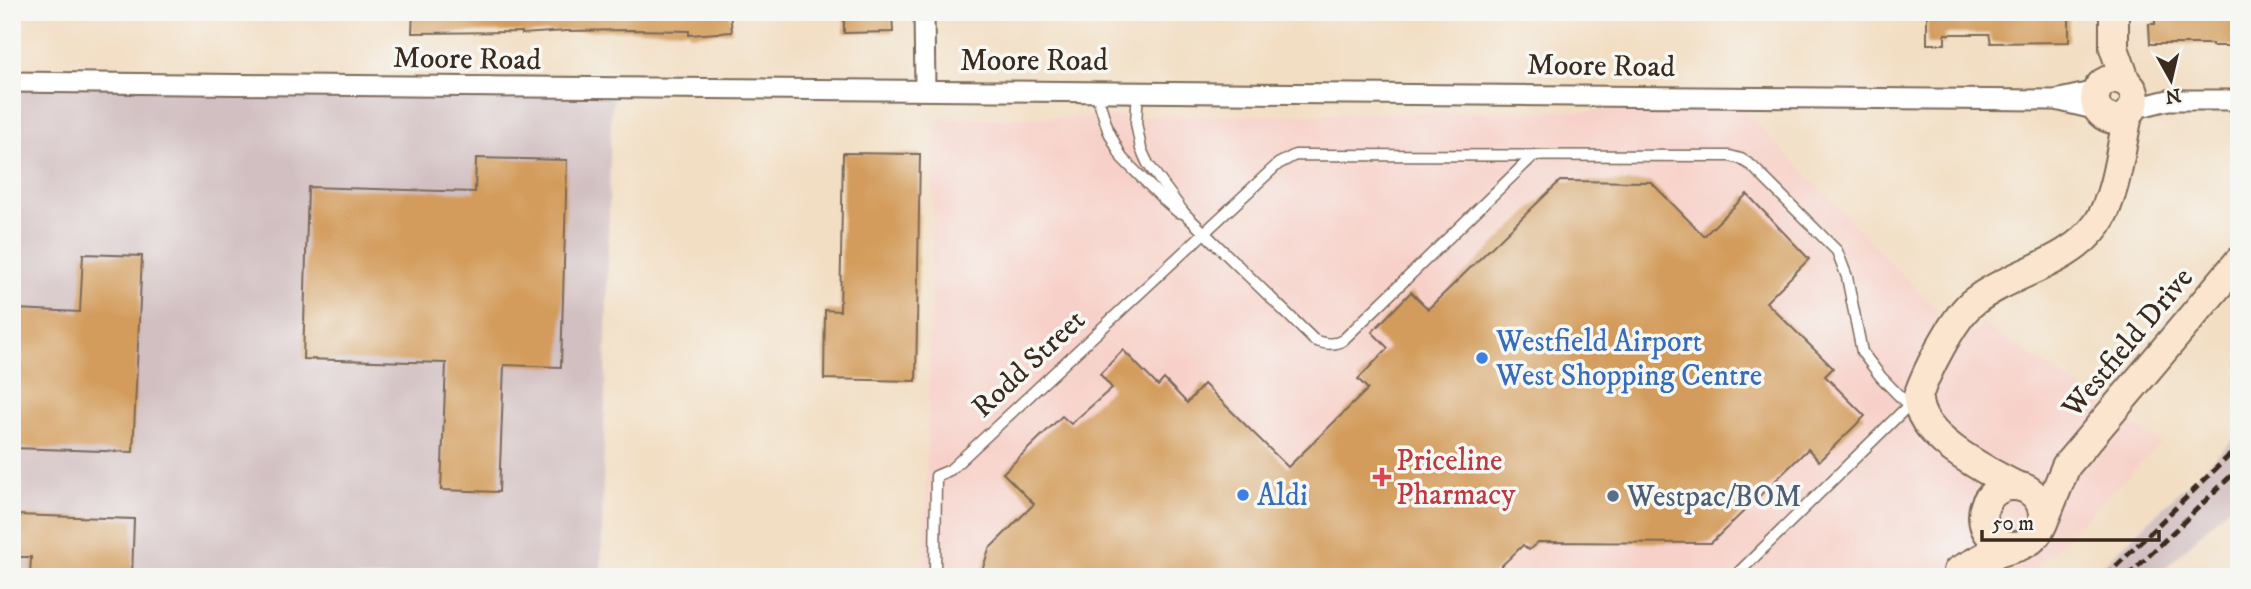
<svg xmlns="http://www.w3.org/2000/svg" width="2251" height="589" font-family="'IM FELL DW Pica',serif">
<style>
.built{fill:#f7d1c9}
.industrial{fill:#d2bfc1}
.building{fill:#d39c5c}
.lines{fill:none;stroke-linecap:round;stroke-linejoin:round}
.lane-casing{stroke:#7b6958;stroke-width:13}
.street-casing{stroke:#7b6958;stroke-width:23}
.secondary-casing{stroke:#7b6958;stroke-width:32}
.lane{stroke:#fff;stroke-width:10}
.street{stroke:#fff;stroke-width:19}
.secondary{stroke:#fbe5cf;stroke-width:28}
.rail{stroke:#3b2a1e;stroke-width:5;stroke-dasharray:10 5;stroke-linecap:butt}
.shop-dot{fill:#3f7fe0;stroke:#f6f6f2;stroke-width:2.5}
.health-dot{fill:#e0444e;stroke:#f6f6f2;stroke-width:2.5}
.service-dot{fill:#5c6f8a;stroke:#f6f6f2;stroke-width:2.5}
.labels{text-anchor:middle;stroke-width:7;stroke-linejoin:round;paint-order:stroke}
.street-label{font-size:30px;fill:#3b2a1e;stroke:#f6f6f2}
.shop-label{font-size:30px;fill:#366cbe;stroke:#f6f6f2;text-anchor:start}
.health-label{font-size:30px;fill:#be3a42;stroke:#f6f6f2;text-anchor:start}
.service-label{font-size:30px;fill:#4e5e75;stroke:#f6f6f2;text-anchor:start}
</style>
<rect width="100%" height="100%" fill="#f6f6f2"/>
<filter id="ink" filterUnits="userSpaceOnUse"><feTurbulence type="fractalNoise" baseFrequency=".0143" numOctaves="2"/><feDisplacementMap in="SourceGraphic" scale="14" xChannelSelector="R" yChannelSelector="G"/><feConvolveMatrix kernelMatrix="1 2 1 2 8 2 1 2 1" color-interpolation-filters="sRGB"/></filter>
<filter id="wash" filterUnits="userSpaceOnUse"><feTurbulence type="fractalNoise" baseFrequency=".00686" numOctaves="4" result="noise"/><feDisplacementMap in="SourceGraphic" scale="28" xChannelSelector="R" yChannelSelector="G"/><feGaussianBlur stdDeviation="1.57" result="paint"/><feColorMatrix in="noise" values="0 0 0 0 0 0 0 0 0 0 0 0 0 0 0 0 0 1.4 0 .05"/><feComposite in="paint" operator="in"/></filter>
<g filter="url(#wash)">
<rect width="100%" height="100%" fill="#f2dec3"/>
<polygon class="built" points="1743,109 1943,316 1973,334 1981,322 2161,443 2027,577 924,577 935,119"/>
<g class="industrial">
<polygon points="12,82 616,89 611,112 601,577 12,577"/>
<polygon points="2239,434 2239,496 2156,577 2091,577"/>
</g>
<g id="blocks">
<g class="building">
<polygon points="413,12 730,12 732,32 689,35 689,31 631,30 566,31 522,34 522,32 412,33"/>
<polygon points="844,12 892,12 893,32 844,33"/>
<polygon points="1927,12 2069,12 2069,42 1991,43 1989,34 1945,34 1945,44 1927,44"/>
<polygon points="2155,12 2239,12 2239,46 2212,46 2212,44 2150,44 2149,24 2155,24"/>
<polygon points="843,153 920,154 916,381 824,379 825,310 840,311"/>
<polygon points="476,158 567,160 561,367 504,365 499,492 441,490 446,363 303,359 308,187 475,192"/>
<polygon points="1560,181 1651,182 1704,236 1747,194 1809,259 1766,302 1833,368 1825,376 1865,416 1819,461 1808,449 1711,543 1538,542 1529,550 1523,545 1490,577 980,577 989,549 1034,504 1003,473 1062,416 1071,424 1112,388 1100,374 1123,350 1158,386 1164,379 1187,403 1204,384 1288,467 1368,389 1358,379 1388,348 1372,332 1411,292 1428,309"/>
<polygon points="83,254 142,256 133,452 12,448 16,309 80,312"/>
<polygon points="16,515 134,519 132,577 30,577 31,557 15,557"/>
</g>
</g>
</g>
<g filter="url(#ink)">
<use href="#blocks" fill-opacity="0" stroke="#7b6958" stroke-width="2"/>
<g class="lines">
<defs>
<g id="lane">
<polyline points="1096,91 1108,130 1122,158 1163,199 1178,212 1184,213"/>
<path d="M 1138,91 L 1136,123 L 1141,149 L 1148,164 L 1184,213 L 1314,340 C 1324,344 1334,346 1343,340 L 1534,155"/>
<polyline points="935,577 936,476 950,470 1278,164 1295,155 1730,156 1741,159 1752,166 1837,251 1847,277 1862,352 1881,377 1908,405"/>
<polyline points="1734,577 1911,403"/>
</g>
<g id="street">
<polyline points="924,12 925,89"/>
<path d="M 12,82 C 693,91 1374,93 2056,100 L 2098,110"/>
<polyline points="2060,99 2096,91"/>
<polyline points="2132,109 2168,100 2239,100"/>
</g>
<g id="secondary">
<polyline points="2114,12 2114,48 2126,82"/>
<circle cx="2115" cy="99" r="20"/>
<circle cx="2013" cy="516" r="30"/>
<path d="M 2016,486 C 1985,470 1916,436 1918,396 C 1926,372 1953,319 1972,303 C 2010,272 2069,265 2098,223 C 2116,197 2121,146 2128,115"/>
<polyline points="2043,523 2066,466 2239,261"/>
<polyline points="1958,571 1984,557 2020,546"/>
</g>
</defs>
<use href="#lane" class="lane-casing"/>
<use href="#street" class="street-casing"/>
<use href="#secondary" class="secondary-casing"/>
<use href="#lane" class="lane"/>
<use href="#street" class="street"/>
<use href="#secondary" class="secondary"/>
<g class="rail">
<polyline points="2105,577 2239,446"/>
<polyline points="2127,577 2239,468"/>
</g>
</g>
</g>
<g class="shop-dot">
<circle cx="1482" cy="358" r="7"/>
<circle cx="1243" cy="495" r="7"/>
</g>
<path class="health-dot" d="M1378.5 466.5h7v7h7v7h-7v7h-7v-7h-7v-7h7z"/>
<circle class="service-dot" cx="1613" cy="496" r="7"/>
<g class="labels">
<g class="street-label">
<text transform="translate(467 58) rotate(1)" y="10">Moore Road</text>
<text x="1034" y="70">Moore Road</text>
<text transform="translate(1601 65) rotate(1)" y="10">Moore Road</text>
<text transform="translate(2127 342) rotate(-50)" y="10">Westfield Drive</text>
<text transform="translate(1028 363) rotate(-43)" y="10">Rodd Street</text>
</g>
<g class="shop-label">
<text x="1496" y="351">Westfield Airport<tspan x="1496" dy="34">West Shopping Centre</tspan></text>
<text x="1257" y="505">Aldi</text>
</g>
<g class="health-label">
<text x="1396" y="470">Priceline<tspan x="1396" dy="34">Pharmacy</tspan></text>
</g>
<g class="service-label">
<text x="1627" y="506">Westpac/BOM</text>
</g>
</g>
<rect width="2251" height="589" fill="none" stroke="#f6f6f2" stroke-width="42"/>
<g transform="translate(2171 80) rotate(172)" stroke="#f6f6f2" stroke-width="5" paint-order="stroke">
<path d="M0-5L12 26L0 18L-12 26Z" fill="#3b2a1e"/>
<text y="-10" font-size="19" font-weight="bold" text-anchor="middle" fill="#3b2a1e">N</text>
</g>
<path d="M1982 530v10h177v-10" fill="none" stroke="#3b2a1e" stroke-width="3.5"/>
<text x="1992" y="530" font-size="21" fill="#3b2a1e" stroke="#f6f6f2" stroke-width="5" paint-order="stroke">50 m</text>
</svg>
